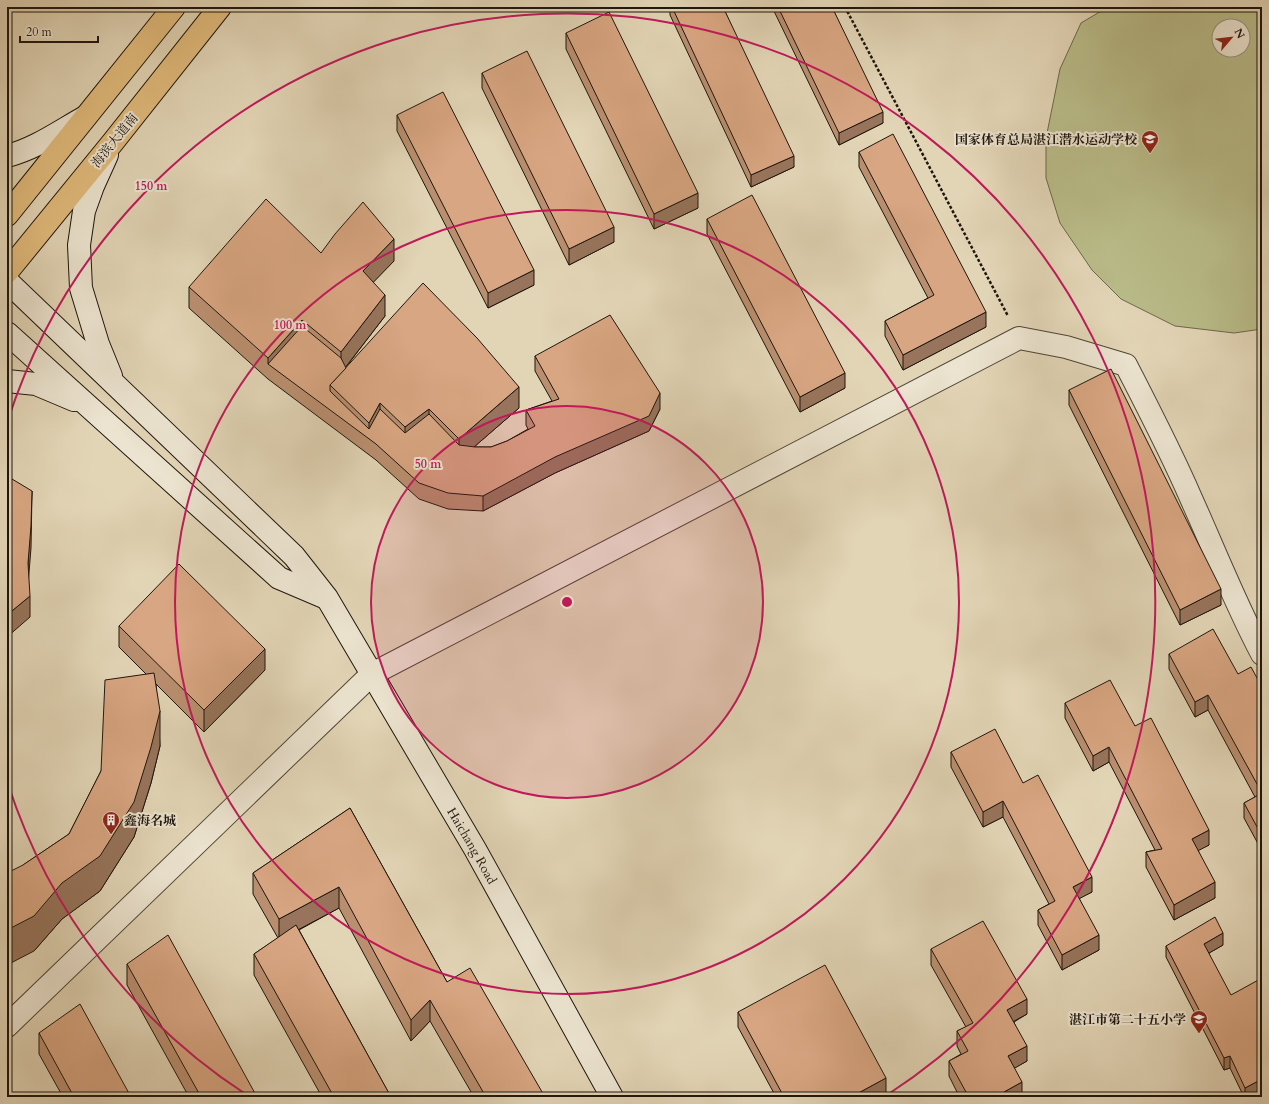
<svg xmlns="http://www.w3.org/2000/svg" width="1269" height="1104" font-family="Cardo,'Noto Serif SC',serif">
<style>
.green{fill:#b9bc89;stroke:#6b694b;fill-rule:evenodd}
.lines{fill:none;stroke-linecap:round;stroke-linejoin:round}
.street-casing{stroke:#4e4637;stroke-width:24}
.secondary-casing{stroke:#1d160d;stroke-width:24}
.primary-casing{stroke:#1d160d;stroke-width:24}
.path{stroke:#1d160d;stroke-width:2.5;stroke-dasharray:3 2;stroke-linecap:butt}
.street{stroke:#ece4d0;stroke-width:22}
.secondary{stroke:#ece4d0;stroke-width:22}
.primary{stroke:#e1ba7b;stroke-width:22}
.wall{fill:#ba8f70;stroke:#1d160d}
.shaded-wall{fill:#97745b;stroke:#1d160d}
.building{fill:#d8a682;stroke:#1d160d}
.ring{fill:none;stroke:#c2185b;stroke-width:2}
.labels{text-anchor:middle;stroke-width:4;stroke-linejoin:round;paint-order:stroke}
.poi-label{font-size:13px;font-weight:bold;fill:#1d160d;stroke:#ece4d0;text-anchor:end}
.street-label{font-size:13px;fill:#1d160d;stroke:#ece4d0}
.centre{fill:#c2185b;stroke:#ece4d0;stroke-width:2}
.ring-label{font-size:12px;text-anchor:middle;font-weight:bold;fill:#c2185b;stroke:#ece4d0;stroke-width:4;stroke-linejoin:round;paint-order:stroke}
</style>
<rect width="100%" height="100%" fill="#e2d5b6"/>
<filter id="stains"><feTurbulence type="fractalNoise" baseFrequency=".005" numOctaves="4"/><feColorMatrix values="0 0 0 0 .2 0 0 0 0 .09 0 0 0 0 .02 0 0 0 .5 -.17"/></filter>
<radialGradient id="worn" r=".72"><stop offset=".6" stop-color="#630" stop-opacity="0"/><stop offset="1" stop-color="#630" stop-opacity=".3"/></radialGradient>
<path class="green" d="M 1108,7 L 1262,7 L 1262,329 L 1234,333 L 1175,326 L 1121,299 L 1092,270 L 1060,223 L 1046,178 L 1046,138 L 1060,69 L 1081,23 ZM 1219,26 L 1243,26 L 1243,50 L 1219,50 Z"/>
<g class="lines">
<defs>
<path id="street" d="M 7,1026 L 372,674 L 1019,338 L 1066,347 L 1126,365 C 1148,408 1171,452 1190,496 C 1214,549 1235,603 1262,654"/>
<g id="secondary">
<polyline points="107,155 93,186 84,211 79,245 81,288 98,344 111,376"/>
<path d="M 7,156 C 35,149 60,131 85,117"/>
<path id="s1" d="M 7,281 L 294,556 L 327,598 L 475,849 L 612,1097"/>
<polyline points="7,333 279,578 326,598"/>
<polyline points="7,381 36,384 74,400"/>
</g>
<g id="primary">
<polyline points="7,215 174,7"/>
<polyline points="7,272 113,142 220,7"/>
</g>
</defs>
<use href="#street" class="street-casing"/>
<use href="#secondary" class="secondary-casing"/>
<use href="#primary" class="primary-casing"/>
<polyline class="path" points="845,7 1008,316"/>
<use href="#street" class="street"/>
<use href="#secondary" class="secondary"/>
<use href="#primary" class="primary"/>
</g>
<g class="wall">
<polygon points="670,7 723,7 794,167 751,187 670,15"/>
<polygon points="772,7 832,7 883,123 839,145"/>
<polygon points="566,33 698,208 654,229 566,49"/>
<polygon points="482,73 614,242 569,265 482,88"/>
<polygon points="397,115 534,285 488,308 397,131"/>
<polygon points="859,152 986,327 903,370 885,336 885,321 928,298 859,167"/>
<polygon points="707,219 845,388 800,412 707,234"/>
<polygon points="394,261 373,282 385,316 346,367 346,368 519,408 474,447 491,447 507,441 528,429 526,425 526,410 552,401 535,371 535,356 660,409 649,431 555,473 483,511 448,509 419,499 376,460 268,379 189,308 189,287"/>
<polygon points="1069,390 1221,605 1180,625 1069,405"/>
<polygon points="119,626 265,670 204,732 156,684 160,746 151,783 134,837 100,891 62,919 34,951 23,865 69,834 101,771 146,674 119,647"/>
<polygon points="1169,654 1238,674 1262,687 1262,851 1244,818 1244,803 1255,797 1208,710 1195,717 1169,669"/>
<polygon points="1065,703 1135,726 1209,845 1198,850 1215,898 1174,920 1146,867 1146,852 1155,850 1109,762 1093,771 1065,718"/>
<polygon points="951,752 1023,783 1092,892 1079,898 1099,950 1062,970 1038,925 1038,910 1049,904 1003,817 983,827 951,767"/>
<polygon points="350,808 447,982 545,1097 474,1097 430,1021 411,1041 339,908 299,930 391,1097 322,1097 254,975 254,954 278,938 253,894 253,873"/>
<polygon points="1223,945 1209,953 1250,1097 1244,1097 1230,1068 1224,1070 1166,957 1166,946"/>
<polygon points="931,949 1027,1014 1014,1022 1027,1061 1014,1068 1022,1097 959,1096 949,1076 949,1061 961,1054 957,1046 957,1031 966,1027 931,965"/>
<polygon points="127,964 257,1097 189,1097 127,985"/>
<polygon points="738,1012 886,1093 879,1097 776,1097 738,1027"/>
<polygon points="39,1033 131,1097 63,1097 39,1054"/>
</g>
<g class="shaded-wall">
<polygon points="883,112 883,123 839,145 839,133"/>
<polygon points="794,156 794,167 751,187 751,175"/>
<polygon points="698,193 698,208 654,229 654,214"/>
<polygon points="614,227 614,242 569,265 569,249"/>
<polygon points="394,239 394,261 363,293 363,271"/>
<polygon points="534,270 534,285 488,308 488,293"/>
<polygon points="385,295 385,316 341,373 341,352"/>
<polygon points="986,312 986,327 903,370 903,355"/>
<polygon points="302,320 302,341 268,364 268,358"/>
<polygon points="845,373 845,388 800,412 800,397"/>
<polygon points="519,387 519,408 459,460 459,439"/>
<polygon points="660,393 660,409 649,431 555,473 483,511 483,496"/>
<polygon points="380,403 380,424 369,439 369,423"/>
<polygon points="429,409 429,430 405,448 405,427"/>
<polygon points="32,491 31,548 28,585 28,563"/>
<polygon points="1221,589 1221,605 1180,625 1180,610"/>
<polygon points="30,596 30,617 7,637 7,615"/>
<polygon points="265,649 265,670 204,732 204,710"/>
<polygon points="1208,695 1208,710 1195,717 1195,702"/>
<polygon points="160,711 160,746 151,783 134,837 100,891 62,919 34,951 7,965 7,930 62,883"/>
<polygon points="1109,747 1109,762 1093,771 1093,756"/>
<polygon points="1003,801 1003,817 983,827 983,812"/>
<polygon points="1209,830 1209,845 1192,854 1192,839"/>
<polygon points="1092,877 1092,892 1073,902 1073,887"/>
<polygon points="1215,882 1215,898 1174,920 1174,905"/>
<polygon points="339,887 339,908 279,940 279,919"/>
<polygon points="1223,933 1223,945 1204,956 1204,944"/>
<polygon points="1099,935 1099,950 1062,970 1062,955"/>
<polygon points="1027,999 1027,1014 1007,1025 1007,1010"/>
<polygon points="430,1000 430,1021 411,1041 411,1020"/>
<polygon points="1027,1046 1027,1061 1008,1072 1008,1056"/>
<polygon points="1230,1056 1230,1068 1224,1070 1224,1058"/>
<polygon points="886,1078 886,1093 879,1097 851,1097"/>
<polygon points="1262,1079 1262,1090 1250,1097 1245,1097 1245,1088"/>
<polygon points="1022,1082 1022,1097 1004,1097 1004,1092"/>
</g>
<g class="building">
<polygon points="672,7 723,7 794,156 751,175"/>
<polygon points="778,7 832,7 883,112 839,133"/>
<polygon points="609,12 698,193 654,214 566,33"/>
<polygon points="527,51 614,227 569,249 482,73"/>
<polygon points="443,92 534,270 488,293 397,115"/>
<polygon points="893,134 986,312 903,355 885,321 934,295 859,152"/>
<polygon points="752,195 845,373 800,397 707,219"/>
<polygon points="266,199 321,253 335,234 363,202 394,239 363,271 385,295 341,352 302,320 268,358 189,287"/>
<polygon points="423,283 477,338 519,387 459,439 429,409 405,427 380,403 369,423 330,385"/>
<polygon points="610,315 660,393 649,416 555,457 483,496 448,493 419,483 376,444 268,364 302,326 341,358 346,368 330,385 330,391 369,429 380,409 405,433 429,414 459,445 475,447 491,447 507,441 535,426 526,410 559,399 535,356"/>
<polygon points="1111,369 1221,589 1180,610 1069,390"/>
<polygon points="7,476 32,491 31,526 28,563 30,596 7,615"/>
<polygon points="179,564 265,649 204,710 119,626"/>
<polygon points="1213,629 1238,674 1251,667 1262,687 1262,836 1244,803 1262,793 1208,695 1195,702 1169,654"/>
<polygon points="154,673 160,711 151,747 134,802 100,856 62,883 34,916 7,930 7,873 23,865 69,834 101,771 105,680"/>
<polygon points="1110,680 1135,726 1151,718 1209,830 1192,839 1215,882 1174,905 1146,852 1162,849 1109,747 1093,756 1065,703"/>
<polygon points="995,729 1023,783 1038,775 1092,877 1073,887 1099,935 1062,955 1038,910 1055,901 1003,801 983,812 951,752"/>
<polygon points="350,808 447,982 470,968 545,1097 486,1097 430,1000 411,1020 339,887 279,919 253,873"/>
<polygon points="1215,917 1223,933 1204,944 1231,995 1262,978 1262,1079 1245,1088 1230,1056 1224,1058 1166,946"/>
<polygon points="983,921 1027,999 1007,1010 1027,1046 1008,1056 1022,1082 1004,1092 1006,1097 957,1097 966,1092 949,1061 968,1051 957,1031 973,1023 931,949"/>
<polygon points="296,925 391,1097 334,1097 254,954"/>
<polygon points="168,935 257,1097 201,1097 127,964"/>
<polygon points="825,965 886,1078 851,1097 784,1097 738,1012"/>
<polygon points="80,1004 131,1097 74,1097 39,1033"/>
</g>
<circle cx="567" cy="602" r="196" fill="#c2185b" fill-opacity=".12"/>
<g class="ring">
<circle cx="567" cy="602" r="196"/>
<circle cx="567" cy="602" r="392"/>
<path d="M247 1095A588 588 0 0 1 8 784M8 420A588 588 0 1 1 887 1095"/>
</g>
<defs>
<symbol id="university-pin" viewBox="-11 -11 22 30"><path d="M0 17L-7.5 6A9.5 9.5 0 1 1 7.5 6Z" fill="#8f2418" stroke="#ece4d0"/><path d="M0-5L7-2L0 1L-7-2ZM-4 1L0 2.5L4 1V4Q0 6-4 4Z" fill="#fff"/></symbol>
<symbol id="building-pin" viewBox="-11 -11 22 30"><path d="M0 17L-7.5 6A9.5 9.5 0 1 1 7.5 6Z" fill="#8f2418" stroke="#ece4d0"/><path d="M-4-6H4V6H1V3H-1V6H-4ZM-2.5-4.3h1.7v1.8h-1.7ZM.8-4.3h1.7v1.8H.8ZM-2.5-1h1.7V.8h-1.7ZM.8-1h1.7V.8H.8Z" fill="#fff"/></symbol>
<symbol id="school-pin" viewBox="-11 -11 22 30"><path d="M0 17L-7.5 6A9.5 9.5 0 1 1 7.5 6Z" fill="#8f2418" stroke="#ece4d0"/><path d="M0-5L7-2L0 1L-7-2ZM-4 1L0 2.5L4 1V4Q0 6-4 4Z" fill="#fff"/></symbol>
</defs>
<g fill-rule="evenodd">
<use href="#university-pin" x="1140" y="129" width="20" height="27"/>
<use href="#building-pin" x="101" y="810" width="20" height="27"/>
<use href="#school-pin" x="1189" y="1009" width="20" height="27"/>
</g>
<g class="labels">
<g class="poi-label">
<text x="1137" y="144">国家体育总局湛江潜水运动学校</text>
<text x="124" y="825" text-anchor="start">鑫海名城</text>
<text x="1186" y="1024">湛江市第二十五小学</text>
</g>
<g class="street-label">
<text transform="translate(114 140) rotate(-51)" y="5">海滨大道南</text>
<text dy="5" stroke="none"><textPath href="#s1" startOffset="738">Haichang Road</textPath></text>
</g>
</g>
<circle cx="567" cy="602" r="6" class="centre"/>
<g class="ring-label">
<text x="151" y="190">150 m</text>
<text x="290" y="329">100 m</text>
<text x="428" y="468">50 m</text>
</g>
<rect width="1269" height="1104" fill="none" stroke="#e2d5b6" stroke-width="24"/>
<rect x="8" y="8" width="1253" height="1088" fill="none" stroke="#1d160d" stroke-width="2"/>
<rect x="12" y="12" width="1245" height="1080" fill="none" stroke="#1d160d"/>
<g transform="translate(1231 38) rotate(62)"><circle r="19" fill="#ece4d0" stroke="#999282"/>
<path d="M0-3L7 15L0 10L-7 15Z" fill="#8f2418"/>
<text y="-6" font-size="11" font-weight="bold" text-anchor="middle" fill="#1d160d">N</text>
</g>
<path d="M20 36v6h78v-6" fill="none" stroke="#1d160d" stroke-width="2"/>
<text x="26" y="36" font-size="12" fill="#1d160d" stroke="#ece4d0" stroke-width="3" paint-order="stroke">20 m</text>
<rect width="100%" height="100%" filter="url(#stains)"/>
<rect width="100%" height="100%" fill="url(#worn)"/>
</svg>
